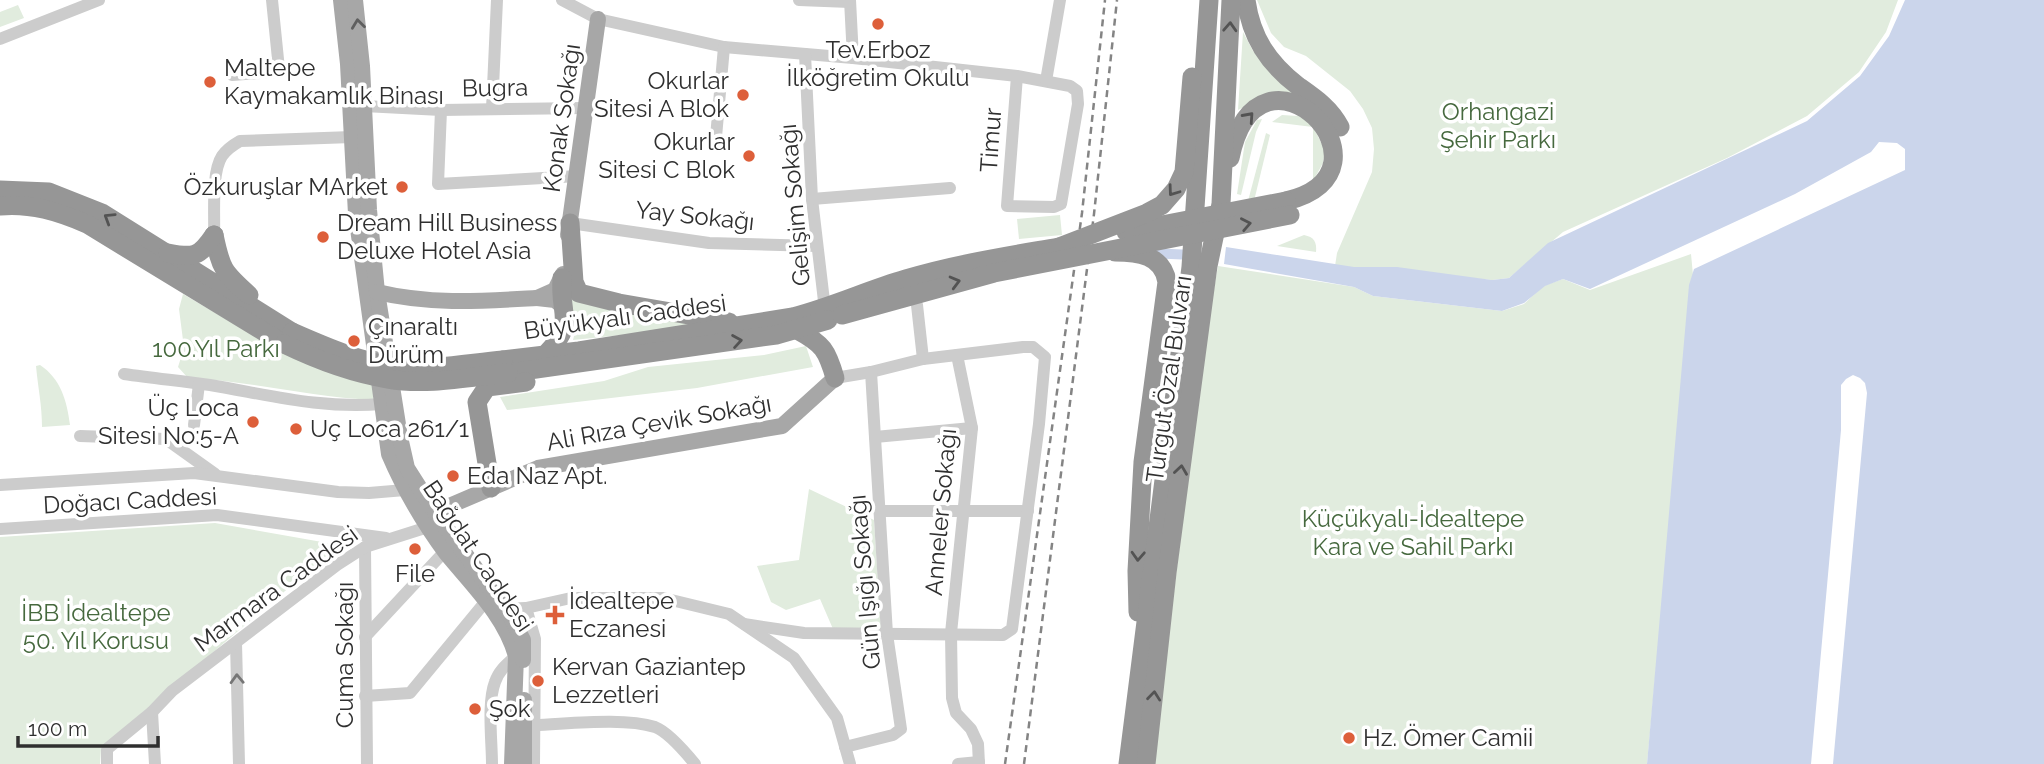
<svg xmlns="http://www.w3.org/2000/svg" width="2044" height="764" font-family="Raleway,sans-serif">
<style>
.green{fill:#e1ecde}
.water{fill:#cbd5eb}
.pier{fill:#fff}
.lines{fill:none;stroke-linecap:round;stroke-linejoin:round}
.canal{stroke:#cbd5eb;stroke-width:10}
.minor{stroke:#ccc;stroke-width:12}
.major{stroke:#a7a7a7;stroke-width:16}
.highway{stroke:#969696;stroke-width:19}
.rail{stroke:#848484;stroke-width:2.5;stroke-dasharray:7 5;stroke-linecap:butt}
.highway-bridge{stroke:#969696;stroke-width:19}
.oneway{stroke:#5f5f5f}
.oneway2{stroke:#535353}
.oneway3{stroke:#767676}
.poi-dot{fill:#dd5f3a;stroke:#fff;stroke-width:2.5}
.labels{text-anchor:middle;stroke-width:7;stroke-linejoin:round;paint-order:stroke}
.poi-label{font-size:24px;fill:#2f2f2f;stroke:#fff;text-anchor:start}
.street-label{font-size:24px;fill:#2f2f2f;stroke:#fff}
.park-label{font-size:24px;fill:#46693e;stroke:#fff}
</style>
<rect width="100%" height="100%" fill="#fff"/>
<g class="green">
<polygon points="1257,0 1898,0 1886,32 1859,72 1807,116 1727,158 1563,232 1509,278 1492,280 1335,266 1337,253 1372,172 1374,149 1372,128 1363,109 1350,91 1306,56 1284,47 1271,33"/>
<polygon points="18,5 24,18 0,27 0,12"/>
<polygon points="1243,32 1253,51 1305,101 1266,96 1238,110"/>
<polygon points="1282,115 1298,116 1310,121 1325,150 1323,163 1313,181 1313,127 1272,122"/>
<polygon points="1262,119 1256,132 1241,195 1237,194 1245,142 1257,120"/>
<polygon points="1266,133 1270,135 1254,201 1248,201"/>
<polygon points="1060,215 1062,235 1019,239 1017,219"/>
<path d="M 1304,235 C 1314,237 1317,242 1316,252 L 1277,246 Z"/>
<polygon points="1691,254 1693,275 1647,764 1153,764 1203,353 1218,266 1354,287 1373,296 1502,311 1524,304 1543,286 1563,279 1590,290"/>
<path d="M 183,294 L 272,346 L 373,383 L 373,400 C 311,397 250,381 188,378 L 178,367 L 184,348 L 179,309 Z"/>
<polygon points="568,299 720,325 573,340 577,324 570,309"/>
<polygon points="806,346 813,367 697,388 507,410 500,397 604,381 648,367 764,355"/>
<path d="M 40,365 C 61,379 67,401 70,425 L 42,427 C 42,405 38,388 36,366 Z"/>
<polygon points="809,489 874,520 881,629 833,629 820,599 786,610 771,602 757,566 799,560"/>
<polygon points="215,523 339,545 101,748 100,764 0,764 0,537"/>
</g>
<polygon class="water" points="1905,0 2044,0 2044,764 1647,764 1689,285 1694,269 1905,170 1905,149 1897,143 1879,142 1871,152 1795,194 1590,289 1563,279 1545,286 1524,303 1502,311 1373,296 1354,287 1224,264 1226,247 1354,267 1397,267 1492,280 1509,278 1548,243 1807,121 1860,76 1889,36"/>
<polygon class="pier" points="1853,375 1860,378 1865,383 1867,393 1833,764 1811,764 1841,430 1841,385 1846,379"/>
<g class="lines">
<polyline class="canal" points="1149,253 1193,255"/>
<g class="minor">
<polyline points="562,0 598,19 724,47 853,58 1017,76 1070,86 1077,91 1078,104 1061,204 1054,207 1007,206 1017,76"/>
<polyline points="799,0 850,2"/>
<polyline points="850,0 853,58"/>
<polyline points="0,39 99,0"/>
<polyline points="805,54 812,199 824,301 819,310"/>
<polyline points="232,75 275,72 279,69 272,0"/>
<polyline points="1046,81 1060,0"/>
<polyline points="364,106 441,110 585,108"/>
<polyline points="492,109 497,0"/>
<polyline points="441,110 438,184 578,176"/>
<polyline points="716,137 724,47"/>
<polyline points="812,199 950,188"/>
<polyline points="570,223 709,243 817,246"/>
<path d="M 214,235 C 215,214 211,173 222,156 C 227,149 233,145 240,141 L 352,137"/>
<polyline points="917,305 923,359"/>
<polyline points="957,355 972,428 951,633 952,698 956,713 971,729 978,744 979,764"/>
<path d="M 124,374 C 152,378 181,381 210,385 C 270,395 320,409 382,404"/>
<polyline points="194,425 199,384"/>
<polyline points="80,436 166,439 215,474"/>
<polyline points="875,437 972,428"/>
<polyline points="0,485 194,473 338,492 369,493 405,490"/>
<polyline points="879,511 1028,511"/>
<polyline points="0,529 217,515 386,538"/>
<polyline points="365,547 367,764"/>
<polyline points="526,608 535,639 534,764"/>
<polyline points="505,609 526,608 571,598 663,598 729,614 794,658 837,718 850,764"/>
<polyline points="744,624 804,633 1003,635 1012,629 1039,424 1045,357 1033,347 1023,347 923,359 871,372 835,378"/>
<polyline points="365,637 445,551"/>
<polyline points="236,643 239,764"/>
<polyline points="365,696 410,693 486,601"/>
<polyline points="152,712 155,764"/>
<path d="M 534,725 C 567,724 624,717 655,727 C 668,732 686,753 695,764"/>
<polyline points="845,747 893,735 901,729 887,634 871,372"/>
<polyline points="107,764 107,749 152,712 172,691 337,565 365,547 428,527"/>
<path d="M 492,764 C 492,741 487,703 495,682 C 499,670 507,664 516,656"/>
<polyline points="958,764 979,762"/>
</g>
<g class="major">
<path d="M 341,0 L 348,64 L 356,214 L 389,454 C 404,489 423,522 446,553 C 472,585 505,616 516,656 L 512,764"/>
<polyline points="355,0 362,66 369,210 377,292 400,437 407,468 435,512 512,619 523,640 523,660"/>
<polyline points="568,235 598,19"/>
<path d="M 377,292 C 431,305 483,301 537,298"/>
<polyline points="562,306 555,300 537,298 555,290 563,274"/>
<polyline points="435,512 538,468 782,426 835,378"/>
<polyline points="524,764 524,700"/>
</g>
<g class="highway">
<path d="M 1246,0 C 1251,37 1268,63 1298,86 C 1315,98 1330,108 1340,127"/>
<path d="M 1230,158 C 1259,19 1408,172 1286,201"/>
<polyline points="0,190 49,192 102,213 292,332"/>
<path d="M 0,206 C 31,203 59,212 87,224 L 284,344"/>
<polyline points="570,223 574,282 579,293 619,303 729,322"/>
<path d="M 214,235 C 221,269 223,272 249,295"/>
<path d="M 1115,252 C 1138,252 1163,255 1167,282 L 1143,462 L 1137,571 L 1138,612"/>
<path d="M 168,253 C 194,258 199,257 214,235"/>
<path d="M 797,330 C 823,344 827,350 835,378"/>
<path d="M 546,354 C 577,322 559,317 562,278"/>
<path d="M 503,360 L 579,351 L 793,317 C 832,307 868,290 906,279 C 956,264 1008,256 1059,247"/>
<polyline points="508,373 776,335 828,320"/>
<polyline points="491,488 477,402 487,387 526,382"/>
<polyline points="1128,764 1191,267 1209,0"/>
<polyline points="1146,764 1167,573 1208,266 1221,204 1231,0"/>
</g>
<g class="rail">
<polyline points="1005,764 1082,213 1105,0"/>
<polyline points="1024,764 1094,214 1117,0"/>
</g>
<g class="highway-bridge">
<polyline points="1126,232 1286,201"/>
<polyline points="1059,247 1147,213 1162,205 1176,189 1184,172 1192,77"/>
<polyline points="842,315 994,273 1290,215"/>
<path d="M 292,332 C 326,347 363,363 400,367 C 434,370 469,363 503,360"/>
<path d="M 284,344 C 317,360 351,373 388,379 C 426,386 469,377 508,373"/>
</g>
</g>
<defs><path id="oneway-chevron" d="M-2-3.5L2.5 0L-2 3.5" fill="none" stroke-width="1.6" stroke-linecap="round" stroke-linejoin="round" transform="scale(1.75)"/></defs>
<use class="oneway" href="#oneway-chevron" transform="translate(358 24) rotate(-97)"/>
<g class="oneway2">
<use href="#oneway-chevron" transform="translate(1230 27) rotate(-87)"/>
<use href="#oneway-chevron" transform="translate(1249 117) rotate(-48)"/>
<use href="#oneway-chevron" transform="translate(1173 191) rotate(126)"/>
<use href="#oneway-chevron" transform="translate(109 218) rotate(-148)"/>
<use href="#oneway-chevron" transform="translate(1246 224) rotate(-11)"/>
<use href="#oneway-chevron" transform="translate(955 282) rotate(-15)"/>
<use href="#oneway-chevron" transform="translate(737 341) rotate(-9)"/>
<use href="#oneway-chevron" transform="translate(1181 470) rotate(-82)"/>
<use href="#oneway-chevron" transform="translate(1138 556) rotate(93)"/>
<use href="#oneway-chevron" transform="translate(1154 696) rotate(-84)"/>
</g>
<use class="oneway3" href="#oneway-chevron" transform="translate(237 679) rotate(-92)"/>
<g class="poi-dot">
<circle cx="878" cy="24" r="7"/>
<circle cx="210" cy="82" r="7"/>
<circle cx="743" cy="95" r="7"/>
<circle cx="749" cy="156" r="7"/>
<circle cx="402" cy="187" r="7"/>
<circle cx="323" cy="237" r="7"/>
<circle cx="354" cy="341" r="7"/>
<circle cx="253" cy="422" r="7"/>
<circle cx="296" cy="429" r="7"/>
<circle cx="453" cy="476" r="7"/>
<circle cx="415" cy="549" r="7"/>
<path d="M551.5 604.5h7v7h7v7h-7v7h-7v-7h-7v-7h7z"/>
<circle cx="538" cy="681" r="7"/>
<circle cx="475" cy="709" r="7"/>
<circle cx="1349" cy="738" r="7"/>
</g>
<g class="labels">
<g class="poi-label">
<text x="878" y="58" text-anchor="middle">Tev.Erboz<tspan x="878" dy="28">İlköğretim Okulu</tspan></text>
<text x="224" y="76">Maltepe<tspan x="224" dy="28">Kaymakamlık Binası</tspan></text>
<text x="729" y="89" text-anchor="end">Okurlar<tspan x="729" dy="28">Sitesi A Blok</tspan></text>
<text x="735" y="150" text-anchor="end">Okurlar<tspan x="735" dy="28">Sitesi C Blok</tspan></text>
<text x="388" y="195" text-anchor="end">Özkuruşlar MArket</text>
<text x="337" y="231">Dream Hill Business<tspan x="337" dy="28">Deluxe Hotel Asia</tspan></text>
<text x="368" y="335">Çınaraltı<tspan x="368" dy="28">Dürüm</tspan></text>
<text x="239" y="416" text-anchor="end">Üç Loca<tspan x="239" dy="28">Sitesi No:5-A</tspan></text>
<text x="310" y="437">Uç Loca 261/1</text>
<text x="467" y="484">Eda Naz Apt.</text>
<text x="415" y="582" text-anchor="middle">File</text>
<text x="569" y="609">İdealtepe<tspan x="569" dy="28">Eczanesi</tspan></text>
<text x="552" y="675">Kervan Gaziantep<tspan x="552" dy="28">Lezzetleri</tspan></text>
<text x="489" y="717">Şok</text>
<text x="1363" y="746">Hz. Ömer Camii</text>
</g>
<g class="street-label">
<text transform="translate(495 88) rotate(-1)" y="8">Bugra</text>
<text transform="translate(562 118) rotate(-82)" y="8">Konak Sokağı</text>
<text transform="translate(991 140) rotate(-86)" y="8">Timur</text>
<text transform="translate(795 205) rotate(-95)" y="8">Gelişim Sokağı</text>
<text transform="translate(695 216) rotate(6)" y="8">Yay Sokağı</text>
<text transform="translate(625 317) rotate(-8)" y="8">Büyükyalı Caddesi</text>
<text transform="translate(1169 379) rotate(-82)" y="8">Turgut Özal Bulvarı</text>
<text transform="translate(659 423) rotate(-10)" y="8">Ali Rıza Çevik Sokağı</text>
<text transform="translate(130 501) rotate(-3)" y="8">Doğacı Caddesi</text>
<text transform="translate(941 512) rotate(-85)" y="8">Anneler Sokağı</text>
<text transform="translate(478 556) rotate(56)" y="8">Bağdat Caddesi</text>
<text transform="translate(865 582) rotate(-95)" y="8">Gün Işığı Sokağı</text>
<text transform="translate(276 589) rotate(-36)" y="8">Marmara Caddesi</text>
<text transform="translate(345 655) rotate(-90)" y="8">Cuma Sokağı</text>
</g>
<g class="park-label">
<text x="1498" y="120">Orhangazi<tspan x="1498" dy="28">Şehir Parkı</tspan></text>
<text x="216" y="357">100.Yıl Parkı</text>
<text x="1413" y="527">Küçükyalı-İdealtepe<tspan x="1413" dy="28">Kara ve Sahil Parkı</tspan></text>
<text x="96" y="621">İBB İdealtepe<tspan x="96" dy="28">50. Yıl Korusu</tspan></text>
</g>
</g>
<path d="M18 736v10h140v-10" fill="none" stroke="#2f2f2f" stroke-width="3.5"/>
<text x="28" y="736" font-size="21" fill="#2f2f2f" stroke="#ffffff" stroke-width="5" paint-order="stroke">100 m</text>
</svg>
